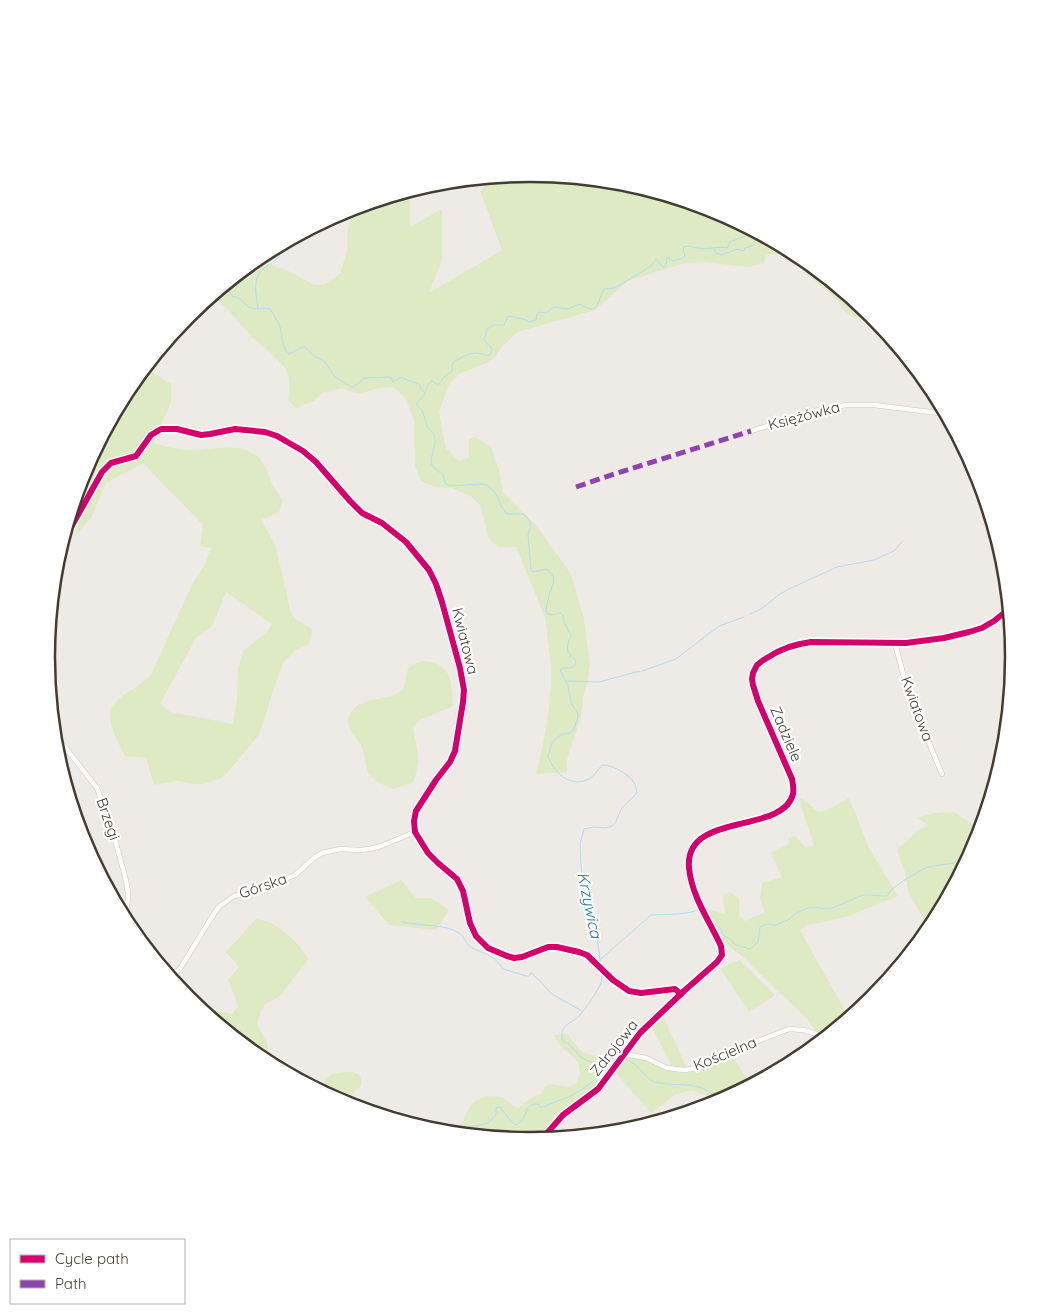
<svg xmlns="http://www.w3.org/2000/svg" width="1060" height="1314" font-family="Quicksand,sans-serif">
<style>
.green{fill:#deeac3;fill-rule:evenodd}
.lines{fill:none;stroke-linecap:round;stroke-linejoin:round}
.stream{stroke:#b2dcf0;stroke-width:1}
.street-casing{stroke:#cbc7c2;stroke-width:5.5}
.secondary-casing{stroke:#cfcabe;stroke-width:8}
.street{stroke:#fcfcfb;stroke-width:4.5}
.secondary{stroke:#f6f3ec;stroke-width:6}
.quiet{stroke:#8e44ad;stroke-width:5;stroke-dasharray:10 5;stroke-linecap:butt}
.cycleway-casing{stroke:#fff;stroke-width:9}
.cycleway{stroke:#d6006c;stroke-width:6}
.labels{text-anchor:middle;stroke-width:4.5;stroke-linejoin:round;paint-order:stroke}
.street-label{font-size:15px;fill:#443c32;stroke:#fff}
.water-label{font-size:16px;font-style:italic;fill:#257dad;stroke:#fff}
.rim{fill:none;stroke:#443c32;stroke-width:2.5}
</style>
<rect width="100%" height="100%" fill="#eeebe6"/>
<g class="green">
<path d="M 530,173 L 625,183 L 715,210 L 799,255 L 875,319 C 866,317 856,320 848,314 C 844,311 840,304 836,299 C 828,292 820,285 812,278 C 797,264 790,251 766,255 L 764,263 L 749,267 L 704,262 L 687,263 L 675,266 L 628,281 L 595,310 L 518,332 L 501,347 L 496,356 L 487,363 L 461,373 L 450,383 L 446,392 L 439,412 L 442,430 L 446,448 L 459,461 L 469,458 L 469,439 L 476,437 L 491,447 L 499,470 L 503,492 L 539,529 L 571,574 L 584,619 L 590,663 L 588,679 L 583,697 L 581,718 L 567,759 L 567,772 L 536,774 L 543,744 L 548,715 L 551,686 L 551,665 L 545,617 L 516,547 L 498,547 L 489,538 L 480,505 L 472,497 L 452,488 L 436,487 L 421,481 L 415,466 L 414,420 L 405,397 L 393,387 L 379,388 L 359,394 L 341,388 L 322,393 L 314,401 L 296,408 L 288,400 C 289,389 291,380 286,370 C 281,361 261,345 252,337 C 239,324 227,304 210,297 L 229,281 L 236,284 L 251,277 L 259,268 L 268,264 L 291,272 L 314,285 L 323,285 L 340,274 L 347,251 L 347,233 L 353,213 L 353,208 L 410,190 L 410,227 L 442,209 L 442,259 L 429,293 L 502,250 L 480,191 L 494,177 Z"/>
<path d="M 143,369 L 155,374 L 171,384 L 171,402 L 153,443 C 165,446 178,450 191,450 C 212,450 240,441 258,457 C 266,464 268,475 272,484 C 275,490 279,495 283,500 L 279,512 L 261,520 L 275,544 L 286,590 L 290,610 L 295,619 L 312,629 L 309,644 L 296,650 L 283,663 L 273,691 L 262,727 L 258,736 L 227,773 L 220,779 L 203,784 L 194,784 L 177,781 L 154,785 L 146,758 L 125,756 C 119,744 106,722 111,708 C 114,703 120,698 125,694 C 134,688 142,684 150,676 L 193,583 L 204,566 L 211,548 L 200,546 L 203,525 L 143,463 L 106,483 L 91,518 L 78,533 L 68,523 L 83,472 L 128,388 ZM 226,592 L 272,624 L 267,632 L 244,650 L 238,669 L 237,698 L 233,724 L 170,712 L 160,704 L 196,638 L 212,626 Z"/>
<path d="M 423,661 C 453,663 451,682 453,706 L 420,720 L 413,727 C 416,751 423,757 413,782 L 394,789 C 386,786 377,783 371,776 C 364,768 366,757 362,748 C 359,739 348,731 348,721 C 348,716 351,711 355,708 C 366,697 385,701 398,693 C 413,685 396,667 423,661 Z"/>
<polygon points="802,798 818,812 827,810 849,798 869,848 898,896 846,917 808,925 800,930 849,1018 827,1036 816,1031 806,1018 783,996 744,958 725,943 711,923 705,908 725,914 723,895 730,892 739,899 739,916 745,921 765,912 760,898 762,883 782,877 771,853 789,844 788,837 795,836 806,847 814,846 799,799"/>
<polygon points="954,812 970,823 981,827 977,842 930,929 908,892 905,872 897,850 917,831 929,825 917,818 934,813"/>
<polygon points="401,880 416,898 432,898 449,910 436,930 389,925 365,897"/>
<path d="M 256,919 C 260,920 264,920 268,922 C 281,927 304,947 308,960 L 280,996 L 266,1004 L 260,1012 L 258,1021 L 258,1026 L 267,1042 L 270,1064 L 261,1059 L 210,1017 L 218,1011 L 232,1014 L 238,1006 L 228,980 L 239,967 L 226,952 Z"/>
<polygon points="739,960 775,995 749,1012 720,969"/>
<polygon points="663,1017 687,1068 673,1068 652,1028"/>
<path d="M 568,1034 C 572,1040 577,1048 583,1052 C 592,1057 602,1052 604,1065 C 607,1078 585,1096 574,1102 C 571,1104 567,1105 564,1108 C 553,1115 550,1130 537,1135 C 524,1139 512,1139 499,1138 L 498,1136 L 493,1136 L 491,1137 L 454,1133 C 457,1129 461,1125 464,1120 C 466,1115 467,1110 471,1105 C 477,1097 491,1095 501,1097 C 508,1099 510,1106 518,1108 L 529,1099 L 541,1094 L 546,1086 L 550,1084 L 567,1087 L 576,1084 C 590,1056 560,1055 554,1035 Z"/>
<path d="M 731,1054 L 748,1081 L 743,1089 L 717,1103 L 714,1099 L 693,1090 L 676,1094 L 651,1113 L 616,1073 L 626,1056 C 634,1058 642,1059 649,1062 C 663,1068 675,1075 691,1072 C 705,1070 719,1061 731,1054 Z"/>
<path d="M 345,1072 C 356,1071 363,1074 361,1086 C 352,1092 349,1095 352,1106 L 345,1104 L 327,1094 L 324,1079 L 332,1074 Z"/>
</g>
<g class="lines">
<g class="stream">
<path d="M 768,238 C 778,245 787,252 797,259 C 822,278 844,300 872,315"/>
<polyline points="714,249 716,253 721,255 738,249 744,251 745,248 754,245 757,233"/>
<path d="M 224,286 L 227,287 L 232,296 C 244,299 241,302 249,307 C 255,311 263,307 270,309 C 274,315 277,320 280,327 C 282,337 282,347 289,354 L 302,347 L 305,347 L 315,357 L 321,359 L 325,362 L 335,377 L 347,384 L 352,388 L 365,378 L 388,377 L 391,377 L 393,382 L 402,377 C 408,382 415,381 420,385 L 421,389 L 424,392"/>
<path d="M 258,308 C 256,294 252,280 263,269 C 268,265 274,262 279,257 L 281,244"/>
<polyline points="750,614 761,609 780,594 789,589 837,567 874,560 894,551 903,541"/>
<polyline points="642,671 676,659 719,626 744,617"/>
<polyline points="567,681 599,682 640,671"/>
<path d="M 402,922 C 419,926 447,924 459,933 C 465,937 466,945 472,948 C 486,955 493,954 503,969 L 526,976 L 529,976 L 531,973 L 534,975 L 552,994 L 582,1011"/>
<polyline points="712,922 721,929 724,936 729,938 736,945 750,949 758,942 760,927 767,924 776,925 788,920 795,914 805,909 811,907 830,909 863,895 871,895 882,896 887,896 892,889 903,881 927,867 967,861"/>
<polyline points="601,959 651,915 679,914 692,912 697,910 700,911"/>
<path d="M 601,967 L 597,937 L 589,912 L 582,882 L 580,844 L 584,829 L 594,827 L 606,828 L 612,826 L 615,823 L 622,808 L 637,793 C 636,789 636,785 633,781 C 627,773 612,765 602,765 C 599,768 597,772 594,775 C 575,792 555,775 548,756 L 552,743 L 555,739 L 562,734 L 570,733 L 574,729 L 577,720 L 578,714 L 571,703 L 568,686 L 560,670 L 563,668 C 568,668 574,669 576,662 L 574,658 C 564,652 568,643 571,635 L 564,622 L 563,615 L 560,613 C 554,614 551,617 546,612 C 546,607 548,601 549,596 C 552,584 559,578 546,569 L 533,572 L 531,569 L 528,535 L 531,523 L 524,514 L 507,514 C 497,504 499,487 481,484 L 450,486 L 446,484 L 443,475 L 432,466 L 431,460 L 435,442 L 434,434 L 428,428 L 422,410 L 416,404 C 418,400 422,399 424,395 C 428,389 425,386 432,381 L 436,384 L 439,384 C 441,382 442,380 443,378 C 449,371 453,376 452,364 C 456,359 471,352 478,353 C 483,354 485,356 490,355 L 492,349 L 484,340 L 487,329 L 494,325 L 504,325 L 507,318 L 509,316 L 523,319 L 529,322 L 536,320 L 537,313 L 539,312 L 546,313 L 554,307 L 568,309 L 580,304 C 599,317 597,302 604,289 L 615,288 L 651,266 L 656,259 L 663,267 C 668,265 666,261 667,257 L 673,261 L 683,258 L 685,255 L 683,251 L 684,247 C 690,245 691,247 697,248 C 707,250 718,246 727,248 L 730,242 L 756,232"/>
<path d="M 625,1059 C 639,1063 645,1079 655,1082 C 670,1086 687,1083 702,1088 C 709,1091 715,1096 721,1101"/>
<polyline points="599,1074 602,1074 614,1062 615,1058 618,1057"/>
<path d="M 460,1134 L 460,1132 L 467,1127 L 475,1126 L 488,1123 L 496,1115 L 496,1108 L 500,1107 L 509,1119 L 515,1125 C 530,1120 521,1104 538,1104 L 540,1107 C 546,1107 549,1104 555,1102 C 559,1100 563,1099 566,1098 C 579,1092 599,1081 602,1067 C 596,1061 592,1063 586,1060 C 576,1056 573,1044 563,1041 C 558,1025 571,1024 579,1016 C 584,1011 599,989 601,983 C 602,979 602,975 602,971"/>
</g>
<defs>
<g id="street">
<polyline points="751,431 819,410 846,405 874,405 946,414"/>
<polyline points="62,540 70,529 102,472 111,463 136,456 151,435 161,429 177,429 201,435 210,434 235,429 265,432 277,436 303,451 316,462 350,501 362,513 382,523 406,542 429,570 436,584 442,602 460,668 464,690 463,702 455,751 450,762 436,780 416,811 414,821 415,832 428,853 438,863 457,879 463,891 470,923 476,936 488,948 507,956 514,958 522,957 548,947 557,947 579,952 587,955 613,980 629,991 641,993 675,989 681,994"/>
<polyline points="895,643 908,693 942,774"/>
<path d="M 54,733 L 97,788 C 106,812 115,836 121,862 C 124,873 128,884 128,896 C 128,904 126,911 124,919"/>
<polyline points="169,975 178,971 181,967 215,912 220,906 234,896 252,892 295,875 314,858 322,853 340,849 360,850 370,849 381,846 415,832"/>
<polyline points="624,1054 646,1058 667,1068 685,1070 696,1068 729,1052 789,1029 804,1030 825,1037"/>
</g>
<path id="secondary" d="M 541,1140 L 563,1115 L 598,1089 L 640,1033 L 684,991 L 717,962 L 722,955 L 721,946 C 709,920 692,897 689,868 C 684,811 783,835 793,794 C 794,789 793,784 792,779 L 758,701 L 753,685 L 752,679 L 753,673 L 757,665 L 762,661 L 777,652 L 789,647 L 800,644 L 811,642 L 906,643 L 944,638 L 969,632 L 982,628 L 994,621 L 1009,609"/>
</defs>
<use href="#street" class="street-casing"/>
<use href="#secondary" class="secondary-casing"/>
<use href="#street" class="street"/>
<use href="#secondary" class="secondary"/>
<polyline class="quiet" points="576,487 614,474 751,431"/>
<defs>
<g id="cycleway">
<polyline points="62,540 70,529 102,472 111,463 136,456 151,435 161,429 177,429 201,435 210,434 235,429 265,432 277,436 303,451 316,462 350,501 362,513 382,523 406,542 429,570 436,584 442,602 460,668 464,690 463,702 455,751 450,762 436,780 416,811 414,821 415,832 428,853 438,863 457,879 463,891 470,923 476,936 488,948 507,956 514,958 522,957 548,947 557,947 579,952 587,955 613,980 629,991 641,993 675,989 681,994"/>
<path d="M 541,1140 L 563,1115 L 598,1089 L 640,1033 L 684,991 L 717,962 L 722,955 L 721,946 C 709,920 692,897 689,868 C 684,811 783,835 793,794 C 794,789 793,784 792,779 L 758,701 L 753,685 L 752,679 L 753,673 L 757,665 L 762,661 L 777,652 L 789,647 L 800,644 L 811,642 L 906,643 L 944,638 L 969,632 L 982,628 L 994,621 L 1009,609"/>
</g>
</defs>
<use href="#cycleway" class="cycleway-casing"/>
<use href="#cycleway" class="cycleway"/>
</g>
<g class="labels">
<g class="street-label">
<text transform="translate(804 416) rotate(-15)" y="5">Księżówka</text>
<text transform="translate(465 641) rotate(76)" y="5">Kwiatowa</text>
<text transform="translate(917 709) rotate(70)" y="5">Kwiatowa</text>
<text transform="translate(786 734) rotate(67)" y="5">Zadziele</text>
<text transform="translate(108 819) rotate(71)" y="5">Brzegi</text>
<text transform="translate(263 886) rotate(-19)" y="5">Górska</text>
<text transform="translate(614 1048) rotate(-52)" y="5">Zdrojowa</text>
<text transform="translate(725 1054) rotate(-22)" y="5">Kościelna</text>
</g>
<g class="water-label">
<text transform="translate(590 905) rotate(78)" y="6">Krzywica</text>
</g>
</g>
<path d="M0 0H1060V1314H0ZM55 657a475 475 0 1 1 950 0a475 475 0 1 1-950 0Z" fill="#fff" fill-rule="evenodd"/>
<path class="rim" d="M55 657a475 475 0 1 1 950 0a475 475 0 1 1-950 0Z"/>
<rect x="10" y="1239" width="175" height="65" fill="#ffffff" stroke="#b4b1ad"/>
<rect x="20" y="1255" width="25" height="8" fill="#d6006c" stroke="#b4b1ad"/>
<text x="55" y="1264" font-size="15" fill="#443c32">Cycle path</text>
<rect x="20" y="1280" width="25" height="8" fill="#8e44ad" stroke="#b4b1ad"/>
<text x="55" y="1289" font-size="15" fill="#443c32">Path</text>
</svg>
